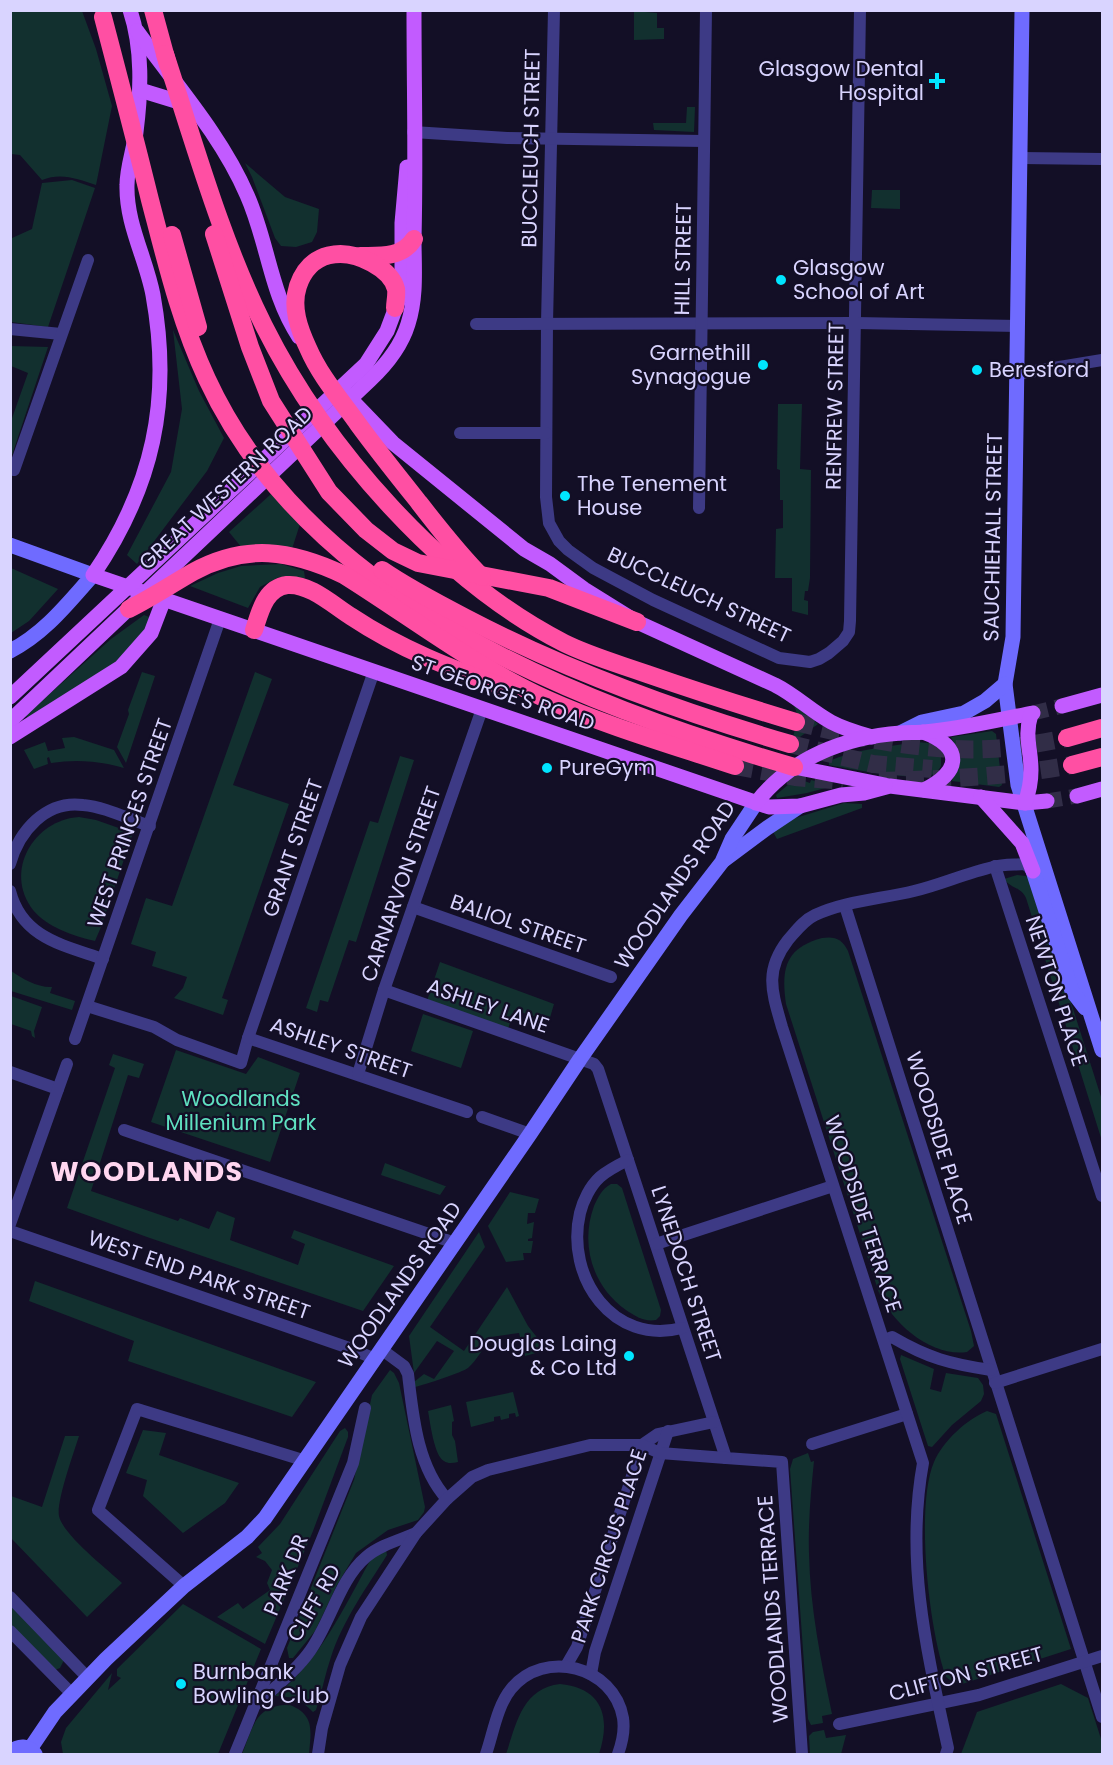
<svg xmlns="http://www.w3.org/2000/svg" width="1113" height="1765" font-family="Poppins,sans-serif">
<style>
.green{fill:#12302f}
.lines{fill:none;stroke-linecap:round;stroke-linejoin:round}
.primary-tunnel{stroke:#312d47;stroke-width:15;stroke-dasharray:15 8;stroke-linecap:butt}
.highway-tunnel{stroke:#312d47;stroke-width:18;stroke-dasharray:18 9;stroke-linecap:butt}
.street{stroke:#3d3a85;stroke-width:12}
.secondary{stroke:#6f6bff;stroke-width:15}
.primary{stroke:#c25bff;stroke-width:15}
.highway{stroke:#ff4fa3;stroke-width:18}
.poi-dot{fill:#00e5ff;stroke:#130f26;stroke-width:2}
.labels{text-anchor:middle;stroke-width:4.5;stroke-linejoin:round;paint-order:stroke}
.poi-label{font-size:21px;fill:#d9d4ff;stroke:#130f26;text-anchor:start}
.street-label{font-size:21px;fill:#d9d4ff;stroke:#130f26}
.park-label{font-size:21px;fill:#5fe0c0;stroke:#130f26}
.district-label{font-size:27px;font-weight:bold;letter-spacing:1.5px;fill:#ffd6f0;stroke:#130f26}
</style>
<rect width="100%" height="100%" fill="#130f26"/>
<g class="green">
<path d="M 10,11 L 82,11 L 96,49 L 112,106 L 96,185 C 78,179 61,172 42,180 L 20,155 L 11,154 Z"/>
<polygon points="634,11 657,13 657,28 664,28 664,39 634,40"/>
<polygon points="687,107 695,107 694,132 654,130 653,123 686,123"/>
<polygon points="245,163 285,197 319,209 317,232 312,242 296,247 281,246 275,238 252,177"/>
<polygon points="72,180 95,188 48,327 11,322 12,238 32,229 42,183"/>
<polygon points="872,190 900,190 900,209 871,208"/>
<polygon points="173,330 199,391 224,438 207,471 137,564 127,555 171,472 182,409"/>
<polygon points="11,346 48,347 11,458 11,421 28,373 11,366"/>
<polygon points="778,404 802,404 800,469 811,470 810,578 808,591 805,591 804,600 808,601 808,615 792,611 792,578 775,578 776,529 783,528 783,500 780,500 780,470 777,469"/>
<polygon points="271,494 300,524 292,549 242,548 229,532"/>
<polygon points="281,564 304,571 305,578 279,577 260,587 248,608 190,586 218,573 241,566"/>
<polygon points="11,568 58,589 29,621 11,633"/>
<polygon points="144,615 152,618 133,650 33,719 25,716 111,639"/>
<polygon points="142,672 155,676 126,763 117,747 129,714 128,710"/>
<polygon points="255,672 272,679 233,785 289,804 222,998 228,1000 223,1015 174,998 183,988 187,977 152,966 156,952 131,944 146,898 172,906"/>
<path d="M 795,705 L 818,724 L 793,742 C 793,730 801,718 794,706 Z"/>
<polygon points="992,731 996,734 1002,785 999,787 952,781 957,749 951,737"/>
<path d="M 74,737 L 114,750 L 124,768 C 99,761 77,759 51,763 L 49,757 L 47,758 L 48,764 L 34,769 L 24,750 L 45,742 L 48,751 L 65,748 L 62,738 Z"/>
<path d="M 916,742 L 929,743 L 941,753 L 941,766 C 939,770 935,774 931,775 C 911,781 851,769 829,765 L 829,761 C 856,749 887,747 916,742 Z"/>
<polygon points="400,756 414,760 356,942 349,940 328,1002 320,1000 317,1012 306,1008 370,821 378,823"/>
<polygon points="796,778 810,783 811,780 820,782 820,784 825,786 826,783 828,784 829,787 807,793 777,798 776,795"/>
<polygon points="844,803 862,804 862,808 777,839 772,830 789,820"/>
<path d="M 79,817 L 96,820 L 133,833 L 101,927 L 95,941 C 73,936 47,927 33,910 C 3,871 34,820 79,817 Z"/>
<path d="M 1017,875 L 1026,876 L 1034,886 L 1102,1100 L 1102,1141 L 1026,898 C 1021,887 1010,888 1004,879 Z"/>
<path d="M 822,938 C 835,936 842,939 848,951 L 971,1331 L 974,1346 L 967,1352 C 931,1357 893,1324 879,1293 L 786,1004 C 781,969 785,948 822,938 Z"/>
<polygon points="440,962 554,1004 549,1021 514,1010 508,1029 427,1001"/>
<path d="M 10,970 C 22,979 39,988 52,987 L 50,993 L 75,1001 L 72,1010 L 11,991 Z"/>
<polygon points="11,996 42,1007 34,1031 35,1038 32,1036 31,1031 11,1024"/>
<polygon points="423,1014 473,1031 461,1068 411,1051"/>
<polygon points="176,1050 246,1074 258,1057 300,1073 270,1162 151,1122"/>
<polygon points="113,1054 144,1064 139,1078 128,1075 91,1191 178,1221 180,1218 209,1229 217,1211 235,1218 230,1240 298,1265 305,1244 291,1238 294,1230 394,1266 363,1311 147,1237 67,1208 115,1068 109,1065"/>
<polygon points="385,1163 445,1186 446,1186 440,1195 381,1175"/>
<path d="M 611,1184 L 617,1184 L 622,1188 L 661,1310 L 660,1316 L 656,1320 C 644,1322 635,1316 626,1310 C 592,1286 580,1244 594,1206 C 598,1197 602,1189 611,1184 Z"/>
<polygon points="510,1192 539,1199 535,1213 528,1213 527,1224 534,1222 532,1238 528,1239 528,1241 533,1241 531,1253 523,1253 524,1260 506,1262 488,1226"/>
<path d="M 479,1232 L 485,1247 L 430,1327 L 464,1351 L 507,1287 L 528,1326 L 547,1350 L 525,1356 L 519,1333 L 491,1337 C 484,1347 477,1360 468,1368 C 463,1372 424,1385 415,1387 L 414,1382 L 424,1374 L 434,1379 L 454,1351 L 437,1341 L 414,1373 L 409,1336 Z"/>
<polygon points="35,1281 316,1382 292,1417 128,1361 134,1341 29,1301"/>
<polygon points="901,1355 934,1369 930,1389 941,1392 946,1373 978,1378 983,1385 984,1394 981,1401 952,1425 932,1447 928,1446 900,1359"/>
<polygon points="390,1370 394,1373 399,1383 425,1507 424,1512 418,1520 388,1530 356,1553 337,1585 315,1631 293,1658 289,1658 287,1648 354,1480 372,1395"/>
<polygon points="513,1392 519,1416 516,1417 515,1413 509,1414 509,1418 501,1420 500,1416 494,1417 494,1421 471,1427 466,1402"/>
<path d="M 451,1405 L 454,1421 L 452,1422 L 452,1435 L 455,1441 L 458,1462 C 453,1463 448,1464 444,1461 C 434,1456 430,1421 428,1411 Z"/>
<path d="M 987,1411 L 996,1414 L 1071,1649 L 962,1684 L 953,1682 L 946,1677 C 929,1631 915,1506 934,1462 C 943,1441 967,1419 987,1411 Z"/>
<polygon points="345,1428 348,1432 348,1437 313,1531 265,1644 217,1617 238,1603 243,1609 270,1590 267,1583 272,1570 265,1561 256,1557 262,1553 258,1547 280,1524 340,1431"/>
<polygon points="143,1430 166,1433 159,1455 239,1483 225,1503 183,1533 143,1496 147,1480 126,1473"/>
<path d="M 65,1436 L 79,1436 C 74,1452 56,1502 59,1516 C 63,1535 107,1569 122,1583 L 87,1617 L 11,1538 L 11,1496 L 42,1507 Z"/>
<path d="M 808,1453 L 811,1462 L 814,1461 C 811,1491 808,1522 809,1553 C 810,1608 821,1661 832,1714 L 822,1716 L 823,1723 L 811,1725 L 808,1719 L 790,1469 L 793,1459 Z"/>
<path d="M 386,1550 L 387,1555 C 367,1587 343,1620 331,1657 C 325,1674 322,1692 316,1710 L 313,1712 C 299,1698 294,1697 275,1696 C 320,1661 344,1607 371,1559 Z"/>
<polygon points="10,1602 64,1660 60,1668 55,1670 11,1627"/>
<polygon points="183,1604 261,1649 218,1754 63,1754 61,1742 66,1728 112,1673 108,1690 121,1678 117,1676 117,1669"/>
<path d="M 560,1684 C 603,1688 611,1718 599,1754 L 506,1754 C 516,1725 522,1688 560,1684 Z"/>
<polygon points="1061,1684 1088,1698 1102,1742 1102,1754 961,1754 977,1712"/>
<path d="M 290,1705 C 315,1715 311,1731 309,1754 L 242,1754 C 253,1728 255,1704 290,1705 Z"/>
<polygon points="824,1730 826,1738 846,1735 841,1754 810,1754 809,1736 813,1732"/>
</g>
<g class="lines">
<g class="primary-tunnel">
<polyline points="1033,713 1062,706"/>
<polyline points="1047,801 1077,796"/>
</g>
<g class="highway-tunnel">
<path d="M 796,722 C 858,738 925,752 989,749 C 1015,748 1041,743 1067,738"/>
<polyline points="790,744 873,764 932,769"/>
<polyline points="735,766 795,777 843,781"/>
<path d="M 879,781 C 944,779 1008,777 1072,765"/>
</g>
<g class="street">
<polyline points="554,10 547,323 546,497 549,523 559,541 568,550 593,568 653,600 779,658 810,662 819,659 829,653 843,641 849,632 850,621 860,10"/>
<polyline points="413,132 507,138 704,141"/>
<polyline points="1021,158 1102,159"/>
<polyline points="476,324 856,323 1018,326"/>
<polyline points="10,329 61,334"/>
<polyline points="1017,374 1102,360"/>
<polyline points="460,433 546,433"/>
<polyline points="14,470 88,260"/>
<polyline points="699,508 706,10"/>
<path d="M 10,864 C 19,831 46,800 83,805 C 106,807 128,819 150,826"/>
<polyline points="995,866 1102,1196"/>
<path d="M 10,891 C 22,938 63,945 103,959"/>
<polyline points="845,906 1102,1717"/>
<polyline points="413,907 611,977"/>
<polyline points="384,990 594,1064 598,1069 726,1458 782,1462 802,1754"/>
<polyline points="87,1006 154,1027 177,1040 241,1063 248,1038 467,1112"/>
<polyline points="248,1038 374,671"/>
<polyline points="75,1039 220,619"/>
<polyline points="10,1072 58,1089"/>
<polyline points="358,1074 384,990 482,709"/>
<polyline points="482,1117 530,1134"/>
<polyline points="124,1130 455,1243"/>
<path d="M 628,1160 C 618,1165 608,1170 600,1177 C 590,1186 583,1201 580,1213 C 565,1277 613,1346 682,1328"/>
<polyline points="10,1224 67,1064"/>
<polyline points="10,1231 352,1349 375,1359"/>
<polyline points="656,1244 833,1186"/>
<path d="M 884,1340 L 892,1337 C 928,1358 950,1364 991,1370"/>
<path d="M 381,1349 L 404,1366 L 408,1374 C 413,1416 417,1466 447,1499"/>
<polyline points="995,1383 1102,1349"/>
<polyline points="812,1444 907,1414"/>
<polyline points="642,1445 658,1434 714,1422"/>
<polyline points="184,1586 98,1510 137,1409 306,1461"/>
<polyline points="10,1597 88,1678"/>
<polyline points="10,1631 71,1693"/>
<polyline points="566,1666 577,1647 642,1445"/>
<polyline points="591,1674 595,1652 668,1431"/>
<path d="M 258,1703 C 275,1687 296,1671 310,1651 C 331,1622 339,1580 366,1557 C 380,1545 400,1540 416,1533"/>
<polyline points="839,1724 979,1695 1102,1656"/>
<polyline points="235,1754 353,1463 365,1408"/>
<polyline points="318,1754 322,1728 340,1665 361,1617 416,1533 447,1499 472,1477 488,1470 590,1445 642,1445 660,1453 726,1458"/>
<path d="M 486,1754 C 493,1734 497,1706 511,1689 C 544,1648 614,1666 623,1718 C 625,1731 622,1743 618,1754"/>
<path d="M 946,1754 L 948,1748 C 927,1652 905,1561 923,1463 L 782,1027 C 772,992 764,971 788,940 C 796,931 804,920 815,915 C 845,901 881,899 914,891 C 940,885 966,873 993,867 C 1003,864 1015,865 1025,864 L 1033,871"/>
</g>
<g class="secondary">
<polyline points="1022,10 1013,637 1005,684 1018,785 1102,1050"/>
<path d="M 10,545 L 93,575 C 68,603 45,633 10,651"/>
<polyline points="900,733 922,722 964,713 985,701 1005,684"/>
<polyline points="724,860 767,828 800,806"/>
<polyline points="1033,871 1072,991 1085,1008"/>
<polyline points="30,1749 55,1712 106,1659 184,1586 247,1537 265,1518 530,1134 580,1059 681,915 722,862 732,839 756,803"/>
<path d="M 10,1752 C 19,1745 28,1745 35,1754"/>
</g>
<g class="primary">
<path d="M 130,10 C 143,49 141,92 136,132 C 134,149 127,167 127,185 C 126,224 146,258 153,295 C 172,400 153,487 93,575 L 769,807 L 800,806 L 841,795 L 864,793 L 890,786 L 1025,803 L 1047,801"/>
<path d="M 137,31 C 175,84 221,135 247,195 C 268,242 270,293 299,337"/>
<polyline points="140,90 189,105"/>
<path d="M 340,388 L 393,443 L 524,549 L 550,564 L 584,589 L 637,622 L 775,685 C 795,695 811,711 831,722 C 844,729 858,733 872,737"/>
<polyline points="10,697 366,364 387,331 402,291 402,223 407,167"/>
<polyline points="1062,706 1102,695"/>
<path d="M 10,721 L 370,380 C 387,364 401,347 408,324 C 417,296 414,267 414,238 C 416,162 414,87 414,10"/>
<path d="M 923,732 C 964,747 961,772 924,790"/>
<polyline points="10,737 121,667 151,633 164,599"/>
<polyline points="794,767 885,785"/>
<polyline points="1077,796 1102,789"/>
<polyline points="981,797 1022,843 1033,871"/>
<path d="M 756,803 C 791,758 844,737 901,733 C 908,732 916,733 924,732 C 960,729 997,720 1033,713"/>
<path d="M 1025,803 C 1029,792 1031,782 1031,770 C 1031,748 1024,737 1031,714"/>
</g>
<g class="highway">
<polyline points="153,10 168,65"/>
<path d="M 103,17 C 119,78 135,139 150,200 C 166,261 180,321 207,379 C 309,600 575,703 794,767"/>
<path d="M 165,54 C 195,145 221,240 264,326 C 325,448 441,580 564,643 C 590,656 619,664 647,674 C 696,691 746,707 796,722"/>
<polyline points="214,234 250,347 271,401 329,492 366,530 393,551 418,563 549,588 637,622"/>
<polyline points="172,235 198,327"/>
<path d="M 360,256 C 380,256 402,258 414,239"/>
<path d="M 395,308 C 395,302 397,295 396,289 C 393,277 383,269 372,263 C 343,247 310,251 298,286 C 291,307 299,329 308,348 C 320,376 341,400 358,424 C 377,450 397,475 417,500 C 438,527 458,553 482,577"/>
<path d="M 382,570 C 408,588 437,603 466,618 C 569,672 678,711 790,744"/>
<path d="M 129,609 C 151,598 172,584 193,572 C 246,543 291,550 344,575 C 411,617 474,666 546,699 C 606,726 672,745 735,766"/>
<path d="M 254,630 C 260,612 265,588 287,585 C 310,583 334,606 352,617 C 400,649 452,669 506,688"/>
<polyline points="1067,738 1102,728"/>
<polyline points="1072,765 1102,757"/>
</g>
</g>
<g class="poi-dot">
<path d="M934 72h6v6h6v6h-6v6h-6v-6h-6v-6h6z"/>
<circle cx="781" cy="280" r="6"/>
<circle cx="763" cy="365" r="6"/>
<circle cx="977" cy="370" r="6"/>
<circle cx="565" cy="496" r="6"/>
<circle cx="547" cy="768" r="6"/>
<circle cx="629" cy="1356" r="6"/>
<circle cx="181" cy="1684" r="6"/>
</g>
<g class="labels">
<g class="poi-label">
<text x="924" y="76" text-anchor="end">Glasgow Dental<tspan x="924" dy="24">Hospital</tspan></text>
<text x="793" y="275">Glasgow<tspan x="793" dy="24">School of Art</tspan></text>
<text x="751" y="360" text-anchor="end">Garnethill<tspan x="751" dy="24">Synagogue</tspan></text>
<text x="989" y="377">Beresford</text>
<text x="577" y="491">The Tenement<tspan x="577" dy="24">House</tspan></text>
<text x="559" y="775">PureGym</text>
<text x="617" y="1351" text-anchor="end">Douglas Laing<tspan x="617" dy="24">&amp; Co Ltd</tspan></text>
<text x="193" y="1679">Burnbank<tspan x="193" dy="24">Bowling Club</tspan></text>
</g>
<g class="street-label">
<text transform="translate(531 148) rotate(-89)" y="7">BUCCLEUCH STREET</text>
<text transform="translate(683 259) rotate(-89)" y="7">HILL STREET</text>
<text transform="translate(835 406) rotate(-89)" y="7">RENFREW STREET</text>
<text transform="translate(226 488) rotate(-43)" y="7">GREAT WESTERN ROAD</text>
<text transform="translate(993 537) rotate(-89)" y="7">SAUCHIEHALL STREET</text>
<text transform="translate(699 595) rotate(25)" y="7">BUCCLEUCH STREET</text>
<text transform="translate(503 693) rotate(19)" y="7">ST GEORGE'S ROAD</text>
<text transform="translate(130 823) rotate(-71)" y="7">WEST PRINCES STREET</text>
<text transform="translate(293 848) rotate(-71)" y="7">GRANT STREET</text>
<text transform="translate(401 884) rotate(-71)" y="7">CARNARVON STREET</text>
<text transform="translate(675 885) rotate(-56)" y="7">WOODLANDS ROAD</text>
<text transform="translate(518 924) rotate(19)" y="7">BALIOL STREET</text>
<text transform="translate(1056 991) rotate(72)" y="7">NEWTON PLACE</text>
<text transform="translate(488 1006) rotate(19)" y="7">ASHLEY LANE</text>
<text transform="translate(341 1048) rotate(19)" y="7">ASHLEY STREET</text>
<text transform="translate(939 1138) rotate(73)" y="7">WOODSIDE PLACE</text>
<text transform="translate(863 1214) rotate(72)" y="7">WOODSIDE TERRACE</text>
<text transform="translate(686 1274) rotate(72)" y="7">LYNEDOCH STREET</text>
<text transform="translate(199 1275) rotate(19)" y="7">WEST END PARK STREET</text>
<text transform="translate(400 1285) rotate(-55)" y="7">WOODLANDS ROAD</text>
<text transform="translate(609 1546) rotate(-72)" y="7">PARK CIRCUS PLACE</text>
<text transform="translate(286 1575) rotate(-68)" y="7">PARK DR</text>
<text transform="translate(314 1603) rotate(-60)" y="7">CLIFF RD</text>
<text transform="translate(773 1609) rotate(-94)" y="7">WOODLANDS TERRACE</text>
<text transform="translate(966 1674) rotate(-15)" y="7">CLIFTON STREET</text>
</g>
<g class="park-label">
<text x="241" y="1106">Woodlands<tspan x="241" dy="24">Millenium Park</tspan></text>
</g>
<g class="district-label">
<text x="147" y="1181">WOODLANDS</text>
</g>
</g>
<rect width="1113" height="1765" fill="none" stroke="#d9d4ff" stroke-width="24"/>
</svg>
